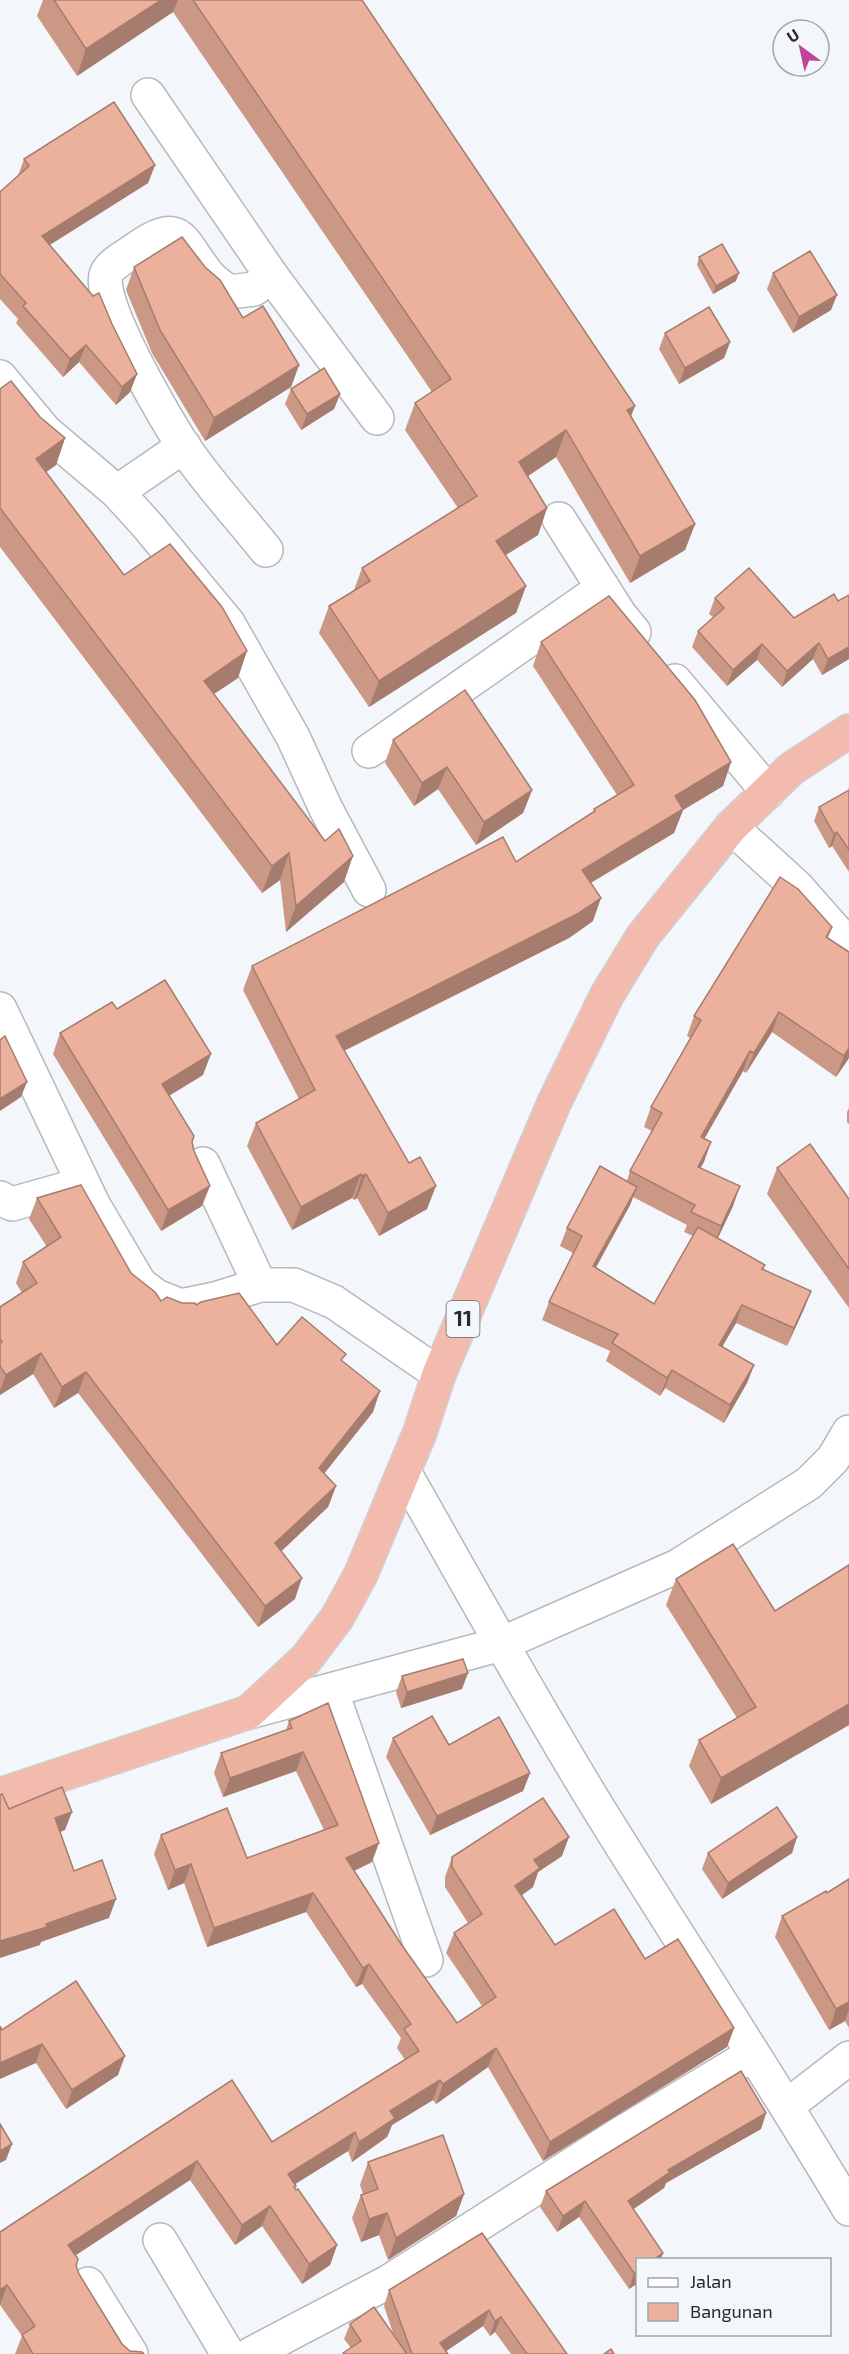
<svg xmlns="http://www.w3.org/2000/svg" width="849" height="2354" font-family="'Exo 2',sans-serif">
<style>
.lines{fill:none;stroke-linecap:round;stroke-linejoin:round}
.minor-casing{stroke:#b6b8bc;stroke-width:36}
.highway-casing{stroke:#d0d0d1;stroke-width:36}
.minor{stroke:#fff;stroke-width:33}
.highway{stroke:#f3baae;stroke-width:33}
.wall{fill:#cb9886;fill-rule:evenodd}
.shaded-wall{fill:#a57c6d}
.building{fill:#ecb19c;stroke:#a57c6d;stroke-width:1.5}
.labels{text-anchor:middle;stroke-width:5;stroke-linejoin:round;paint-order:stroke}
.shield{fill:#f3f6fa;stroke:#66686a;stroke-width:1.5}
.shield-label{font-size:21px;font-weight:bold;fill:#2a2b2d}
</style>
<rect width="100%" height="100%" fill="#f3f6fa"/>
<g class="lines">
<defs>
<g id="minor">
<path d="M 148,95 L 271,275 L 254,289 L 229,292 C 223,288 216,283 211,278 C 180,244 186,213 133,251 C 125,257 109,265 106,275 C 97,302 166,420 184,447 C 208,483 239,516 266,550"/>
<polyline points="271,275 377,418"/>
<polyline points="0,377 45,431 117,492 147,525 228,623 293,737 326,809 369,890"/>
<polyline points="117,492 184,446"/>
<polyline points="559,519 620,615 634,632"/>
<polyline points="675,681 768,792"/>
<polyline points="369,751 603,588"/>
<polyline points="731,827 796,886 849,946"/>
<polyline points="0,1009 94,1206 140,1284 156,1296 181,1306 215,1299 260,1285 294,1285 334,1302 439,1374"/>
<polyline points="203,1164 260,1285"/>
<polyline points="0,1198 12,1204 83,1184"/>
<path d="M 404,1472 C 466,1581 527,1691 592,1798 C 677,1936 766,2070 849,2209"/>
<polyline points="331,1690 426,1960"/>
<polyline points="249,1712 501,1644 678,1566 809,1483 833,1459 849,1432"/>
<polyline points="787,2106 849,2058"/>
<polyline points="160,2240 228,2354"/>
<polyline points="88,2284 131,2354"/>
<polyline points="251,2354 390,2281 617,2136 753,2054"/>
</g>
<polyline id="highway" points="0,1795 249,1712 306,1659 337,1618 361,1574 420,1432 439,1374 554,1103 607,995 643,936 731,827 791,769 849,731"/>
</defs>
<use href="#minor" class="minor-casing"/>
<use href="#highway" class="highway-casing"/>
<use href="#minor" class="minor"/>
<use href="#highway" class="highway"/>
</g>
<g class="wall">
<polygon points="43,0 362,0 631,416 695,524 685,550 630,583 556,457 528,476 547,508 538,535 506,555 526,586 516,613 369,707 319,633 329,606 354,590 362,568 458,508 405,430 415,403 432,392 173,12 77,76 37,16"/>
<polygon points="24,159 155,165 148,183 50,245 112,324 137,374 130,392 116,405 79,362 63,377 16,323 18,319 0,299 0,192 18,176"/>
<polygon points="699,257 736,281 713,294 697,265"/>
<polygon points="134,267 205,267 243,318 299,365 291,387 205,441 152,353 126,290"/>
<polygon points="773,273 831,310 793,333 767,289"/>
<polygon points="665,333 730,342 724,358 679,384 659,349"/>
<polygon points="0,389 40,417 65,438 56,465 46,472 124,575 238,678 214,694 344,882 286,932 280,880 262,893 0,547"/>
<polygon points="291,389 340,394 334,409 301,430 285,404"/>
<polygon points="715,598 794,618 849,659 822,675 813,659 782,687 757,660 727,686 692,647 698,631 713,617 709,614"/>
<polygon points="541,642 731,762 723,786 683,810 674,833 591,883 593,921 569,938 344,1051 427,1209 379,1236 357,1198 354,1200 352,1198 292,1230 247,1146 256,1123 299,1099 243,990 252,966 516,862 593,812 594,809 617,795 533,666"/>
<polygon points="393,740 532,790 523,813 476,845 438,789 414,806 385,763"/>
<polygon points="849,787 849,872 832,846 829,848 814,821 819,807 848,791"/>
<path d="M 832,927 L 828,938 L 849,952 L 849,1058 L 836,1077 L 772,1032 L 746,1073 L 743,1071 L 704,1138 L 711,1142 L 700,1168 L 733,1206 L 718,1238 L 765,1265 L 763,1270 L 811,1291 L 804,1309 L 787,1346 L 736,1323 L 722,1346 L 754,1365 L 747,1383 L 724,1423 L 665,1388 L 660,1396 L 606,1361 L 610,1351 L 542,1320 L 549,1302 L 573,1253 L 560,1246 L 567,1228 L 627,1181 L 630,1171 L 652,1131 L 644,1127 L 651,1107 L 690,1038 L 687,1036 L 694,1016 ZM 633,1197 L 687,1225 L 684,1232 L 693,1236 L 654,1304 L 596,1267 L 630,1205 Z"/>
<polygon points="117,1009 203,1075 169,1096 192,1142 202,1206 161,1231 53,1054 60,1033"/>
<polygon points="849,1108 849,1124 847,1122 847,1112"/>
<polygon points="777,1168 849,1199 849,1308 767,1194"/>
<polygon points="37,1198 131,1273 161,1301 182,1303 196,1305 277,1345 343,1362 373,1412 324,1473 336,1486 328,1507 281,1551 295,1599 258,1627 78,1393 54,1408 33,1374 0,1395 0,1307 22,1293 16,1283 23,1262 47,1247 29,1219"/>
<polygon points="849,1565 849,1725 711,1804 689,1766 699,1740 737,1718 666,1605 676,1579 775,1611"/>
<polygon points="402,1676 462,1689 401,1708 396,1692"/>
<polygon points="289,1721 372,1862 354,1871 401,1944 457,2023 482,2006 446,1953 454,1933 468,1923 445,1887 445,1877 452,1857 562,1856 538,1872 533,1887 522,1895 555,1945 645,1959 734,2028 727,2047 543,2161 488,2067 436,2104 433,2100 392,2125 387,2137 352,2162 348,2151 295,2184 295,2189 337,2245 330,2265 302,2284 262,2226 235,2245 190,2180 75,2255 76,2266 79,2274 122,2344 130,2351 144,2354 15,2354 22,2336 0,2305 0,2232 232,2080 272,2142 405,2060 397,2048 401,2038 362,1984 356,1987 306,1912 207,1947 184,1883 168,1890 154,1854 161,1835 247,1858 324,1830 296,1771 223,1797 214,1773 221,1753 286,1730"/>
<polygon points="393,1738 449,1745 530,1773 523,1791 430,1835 386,1757"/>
<polygon points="797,1837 792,1853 722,1899 702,1869 708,1853"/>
<polygon points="849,1879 849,2028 845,2021 829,2030 775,1937 782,1916 827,1893"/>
<polygon points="76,1981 118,2075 66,2109 36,2063 2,2030"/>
<polygon points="766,2113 761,2129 666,2183 664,2188 633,2209 638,2259 638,2283 629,2289 579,2217 557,2232 540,2207 546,2191"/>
<polygon points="368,2162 464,2194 456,2216 388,2260 379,2235 361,2242 352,2218 361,2195 363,2194 360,2185"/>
<polygon points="482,2233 567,2354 511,2354 495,2332 490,2336 483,2326 446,2351 448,2354 343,2354 351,2348 344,2339 350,2324 394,2336 384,2306 389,2290"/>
</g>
<g class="shaded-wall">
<polygon points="161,0 178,0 173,12 77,76 86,49"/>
<polygon points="155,165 148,183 35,254 42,236"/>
<polygon points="739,273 736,281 713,294 716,286"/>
<polygon points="837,295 831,310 793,333 799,317"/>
<polygon points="730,342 724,358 679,384 685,368"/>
<polygon points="86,345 79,362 63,377 70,359"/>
<polygon points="299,365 291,387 205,441 214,418"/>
<polygon points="137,374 130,392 116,405 122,387"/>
<polygon points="340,394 334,409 301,430 307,414"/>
<polygon points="635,406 625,432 627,410"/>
<polygon points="566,430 556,457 509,489 519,462"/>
<polygon points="65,438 56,465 27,486 36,459"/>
<polygon points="547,508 538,535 486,567 496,541"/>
<polygon points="695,524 685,550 630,583 640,556"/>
<polygon points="526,586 516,613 369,707 379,681"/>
<polygon points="819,643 813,659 782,687 787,671"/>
<polygon points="762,644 757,660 727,686 733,670"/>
<polygon points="849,647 849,659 822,675 828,659"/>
<polygon points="247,651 238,678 194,707 204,681"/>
<polygon points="731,762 723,786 683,810 674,833 573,893 582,870 675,796"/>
<polygon points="447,767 438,789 414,806 422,783"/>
<polygon points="532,790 523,813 476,845 484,822"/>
<polygon points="837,832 832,846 829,848 834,834"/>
<polygon points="289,853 280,880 262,893 272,866"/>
<polygon points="353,856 344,882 286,932 296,906"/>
<polygon points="601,898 593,921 569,938 327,1059 336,1036"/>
<polygon points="779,1012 772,1032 746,1073 754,1053"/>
<polygon points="849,1048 849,1058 836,1077 844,1056"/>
<polygon points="750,1051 743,1071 694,1157 701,1137"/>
<polygon points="211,1054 203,1075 155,1104 162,1084"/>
<polygon points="27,1082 21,1097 0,1111 0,1099"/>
<polygon points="711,1142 704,1162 690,1187 698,1167"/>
<polygon points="361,1174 352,1198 292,1230 301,1207"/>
<polygon points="366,1174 357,1198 354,1200 362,1176"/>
<polygon points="210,1186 202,1206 161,1231 168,1210"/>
<polygon points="436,1186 427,1209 379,1236 388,1213"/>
<polygon points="740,1186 733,1206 714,1246 721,1226"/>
<polygon points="637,1187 630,1205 587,1284 593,1266"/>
<polygon points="811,1291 804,1309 787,1346 794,1328"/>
<polygon points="742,1305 736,1323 713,1363 719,1345"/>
<polygon points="41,1353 33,1374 0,1395 0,1390 6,1375"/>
<polygon points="754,1365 747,1383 724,1423 730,1405"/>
<polygon points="672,1370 665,1388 660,1396 667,1378"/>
<polygon points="86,1372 78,1393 54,1408 62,1387"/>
<polygon points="380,1391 373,1412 312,1489 319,1468"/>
<polygon points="336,1486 328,1507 268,1564 275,1543"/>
<polygon points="302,1578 295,1599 258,1627 265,1606"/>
<polygon points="468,1673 462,1689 401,1708 407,1692"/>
<polygon points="849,1704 849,1725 711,1804 721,1778"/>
<polygon points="303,1752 296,1771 223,1797 230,1778"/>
<polygon points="530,1773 523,1791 430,1835 437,1816"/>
<polygon points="72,1812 65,1830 48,1837 55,1818"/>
<polygon points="569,1837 562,1856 538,1872 533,1887 508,1905 515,1886 534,1860"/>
<polygon points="797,1837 792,1853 722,1899 728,1883"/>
<polygon points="379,1843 372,1862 339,1878 346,1858"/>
<polygon points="191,1864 184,1883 168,1890 175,1870"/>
<polygon points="313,1893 306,1912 207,1947 214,1928"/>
<polygon points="116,1899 109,1918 41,1942 40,1945 0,1958 0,1941"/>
<polygon points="369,1964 362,1984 356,1987 363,1968"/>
<polygon points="849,2002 849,2009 845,2021 829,2030 836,2009"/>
<polygon points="734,2028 727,2047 543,2161 550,2142"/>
<polygon points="42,2044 36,2063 0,2079 0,2063"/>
<polygon points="496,2048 488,2067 436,2104 443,2084"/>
<polygon points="125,2056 118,2075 66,2109 72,2090"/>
<polygon points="440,2080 433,2100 392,2125 387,2137 352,2162 359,2142 390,2111"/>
<polygon points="766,2113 761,2129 666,2183 664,2188 622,2217 628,2201 668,2170"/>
<polygon points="355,2132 348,2151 281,2193 288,2174"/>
<polygon points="12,2144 6,2160 0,2163 0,2151"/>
<polygon points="197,2161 190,2180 61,2265 68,2245"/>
<polygon points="464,2194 456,2216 388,2260 396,2238"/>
<polygon points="585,2201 579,2217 557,2232 563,2216"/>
<polygon points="270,2206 262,2226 235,2245 242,2225"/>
<polygon points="387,2213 379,2235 361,2242 369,2219"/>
<polygon points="337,2245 330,2265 302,2284 309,2264"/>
<polygon points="663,2253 661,2259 654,2259"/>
<polygon points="638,2271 638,2283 629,2289 634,2273"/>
<polygon points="7,2285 0,2305 0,2290"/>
<polygon points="489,2310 483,2326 442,2354 440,2343"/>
<polygon points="501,2317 495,2332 490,2336 495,2321"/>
</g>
<g class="building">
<polygon points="54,0 161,0 86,49"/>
<polygon points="193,0 362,0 635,406 627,410 695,524 640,556 566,430 519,462 547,508 496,541 526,586 379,681 329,606 370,581 362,568 477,496 415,403 451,379"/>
<polygon points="114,102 155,165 42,236 93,296 99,293 112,324 137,374 122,387 86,345 70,359 23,306 26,303 0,274 0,192 29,166 24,159"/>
<polygon points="182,237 205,267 220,280 243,318 263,306 299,365 214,418 160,330 134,267"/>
<polygon points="722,244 739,273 716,286 699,257"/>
<polygon points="810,251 837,295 799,317 773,273"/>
<polygon points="709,307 730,342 685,368 665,333"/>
<polygon points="324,368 340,394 307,414 291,389"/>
<polygon points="11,381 40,417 65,438 36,459 124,575 170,544 222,607 247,651 204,681 325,841 339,829 353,856 296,906 289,853 272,866 0,508 0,389"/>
<polygon points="749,568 794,618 834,594 838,601 849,595 849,647 828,659 819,643 787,671 762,644 733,670 698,631 724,608 715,598"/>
<polygon points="609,596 695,700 731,762 675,796 683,809 582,870 601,898 577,914 336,1036 409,1163 420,1157 436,1186 388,1213 366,1174 362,1176 361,1174 301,1207 256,1123 315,1090 252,966 503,837 516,862 595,811 594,809 634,785 541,642"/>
<polygon points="465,690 532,790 484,822 447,767 422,783 393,740"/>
<polygon points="849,790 849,850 837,832 834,834 819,807"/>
<polygon points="780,877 798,889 832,927 826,937 849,952 849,1048 844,1056 779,1012 754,1053 750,1051 701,1137 711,1142 698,1167 740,1186 721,1226 691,1212 695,1205 630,1171 662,1113 651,1107 701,1020 694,1016"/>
<polygon points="165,980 211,1054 162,1084 194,1136 192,1142 194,1151 210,1186 168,1210 60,1033 112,1002 117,1009"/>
<polygon points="5,1036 27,1082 0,1099 0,1040"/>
<polygon points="810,1144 849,1199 849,1269 777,1168"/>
<polygon points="600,1166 637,1187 593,1266 654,1304 698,1227 765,1265 762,1269 811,1291 794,1328 742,1305 719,1345 754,1365 730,1405 672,1370 667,1378 612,1343 618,1334 549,1302 582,1236 567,1228"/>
<polygon points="81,1185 131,1273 155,1292 161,1301 167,1297 182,1303 195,1303 196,1305 201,1302 239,1293 277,1345 302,1317 346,1354 341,1360 380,1391 319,1468 336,1486 275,1543 302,1578 265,1606 86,1372 62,1387 41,1353 6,1375 0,1366 0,1343 2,1342 0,1338 0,1307 37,1283 23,1262 61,1237 37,1198"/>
<polygon points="733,1544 775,1611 849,1565 849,1704 721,1778 699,1740 756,1707 676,1579"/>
<polygon points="463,1659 468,1673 407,1692 402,1676"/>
<polygon points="328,1703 379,1843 346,1858 401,1944 457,2023 496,1997 454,1933 482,1914 452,1867 452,1857 543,1798 569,1837 534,1860 540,1868 515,1886 555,1945 614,1909 645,1959 678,1939 734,2028 550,2142 496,2048 443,2084 440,2080 390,2111 395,2118 359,2142 355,2132 288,2174 296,2186 294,2187 296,2190 298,2189 337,2245 309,2264 270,2206 242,2225 197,2161 68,2245 78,2259 76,2266 79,2274 122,2344 130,2351 142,2352 144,2354 33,2354 22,2335 35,2326 7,2285 0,2290 0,2232 232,2080 272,2142 419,2051 404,2029 411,2024 369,1964 363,1968 313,1893 214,1928 191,1864 175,1870 161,1835 227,1808 247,1858 338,1825 303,1752 230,1778 221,1753 292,1728 289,1721"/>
<polygon points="432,1716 449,1745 499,1717 530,1773 437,1816 393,1738"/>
<polygon points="62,1787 72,1812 55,1818 74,1871 102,1860 116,1899 46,1924 47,1927 0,1941 0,1795 2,1794 9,1809"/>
<polygon points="777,1807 797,1837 728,1883 708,1853"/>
<polygon points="849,1879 849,2002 836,2009 782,1916 826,1891 827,1893"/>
<polygon points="76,1981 125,2056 72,2090 42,2044 0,2063 0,2026 2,2030"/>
<polygon points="741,2071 766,2113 668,2170 670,2172 628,2201 663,2253 654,2259 638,2259 638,2271 634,2273 585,2201 563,2216 546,2191"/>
<polygon points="0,2124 12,2144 0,2151"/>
<polygon points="443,2135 464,2194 396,2238 387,2213 369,2219 361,2195 378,2189 368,2162"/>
<polygon points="482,2233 567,2354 527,2354 501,2317 495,2321 489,2310 440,2343 448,2354 412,2354 389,2290"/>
<polygon points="374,2307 407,2354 344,2354 343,2353 361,2341 350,2324"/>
<polygon points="611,2349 614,2354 604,2354"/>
</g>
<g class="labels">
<rect class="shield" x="446.5" y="1301" width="33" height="36" rx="4.5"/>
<g class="shield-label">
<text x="463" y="1326">11</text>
</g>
</g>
<rect x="636" y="2258" width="195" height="78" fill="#f3f6fa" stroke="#a3a5a8" stroke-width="1.5"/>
<rect x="648" y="2278" width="30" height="9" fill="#ffffff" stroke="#a3a5a8" stroke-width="1.5"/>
<text x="690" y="2288" font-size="18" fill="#2a2b2d">Jalan</text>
<rect x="648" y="2303" width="30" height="18" fill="#ecb19c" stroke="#a3a5a8" stroke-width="1.5"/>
<text x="690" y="2318" font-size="18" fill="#2a2b2d">Bangunan</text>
<g transform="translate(801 48) rotate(327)"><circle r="28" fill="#f3f6fa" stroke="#a3a5a8" stroke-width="1.5"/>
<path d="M0-4.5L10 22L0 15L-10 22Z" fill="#be4598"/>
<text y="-9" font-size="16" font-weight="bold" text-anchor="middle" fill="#2a2b2d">U</text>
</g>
</svg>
